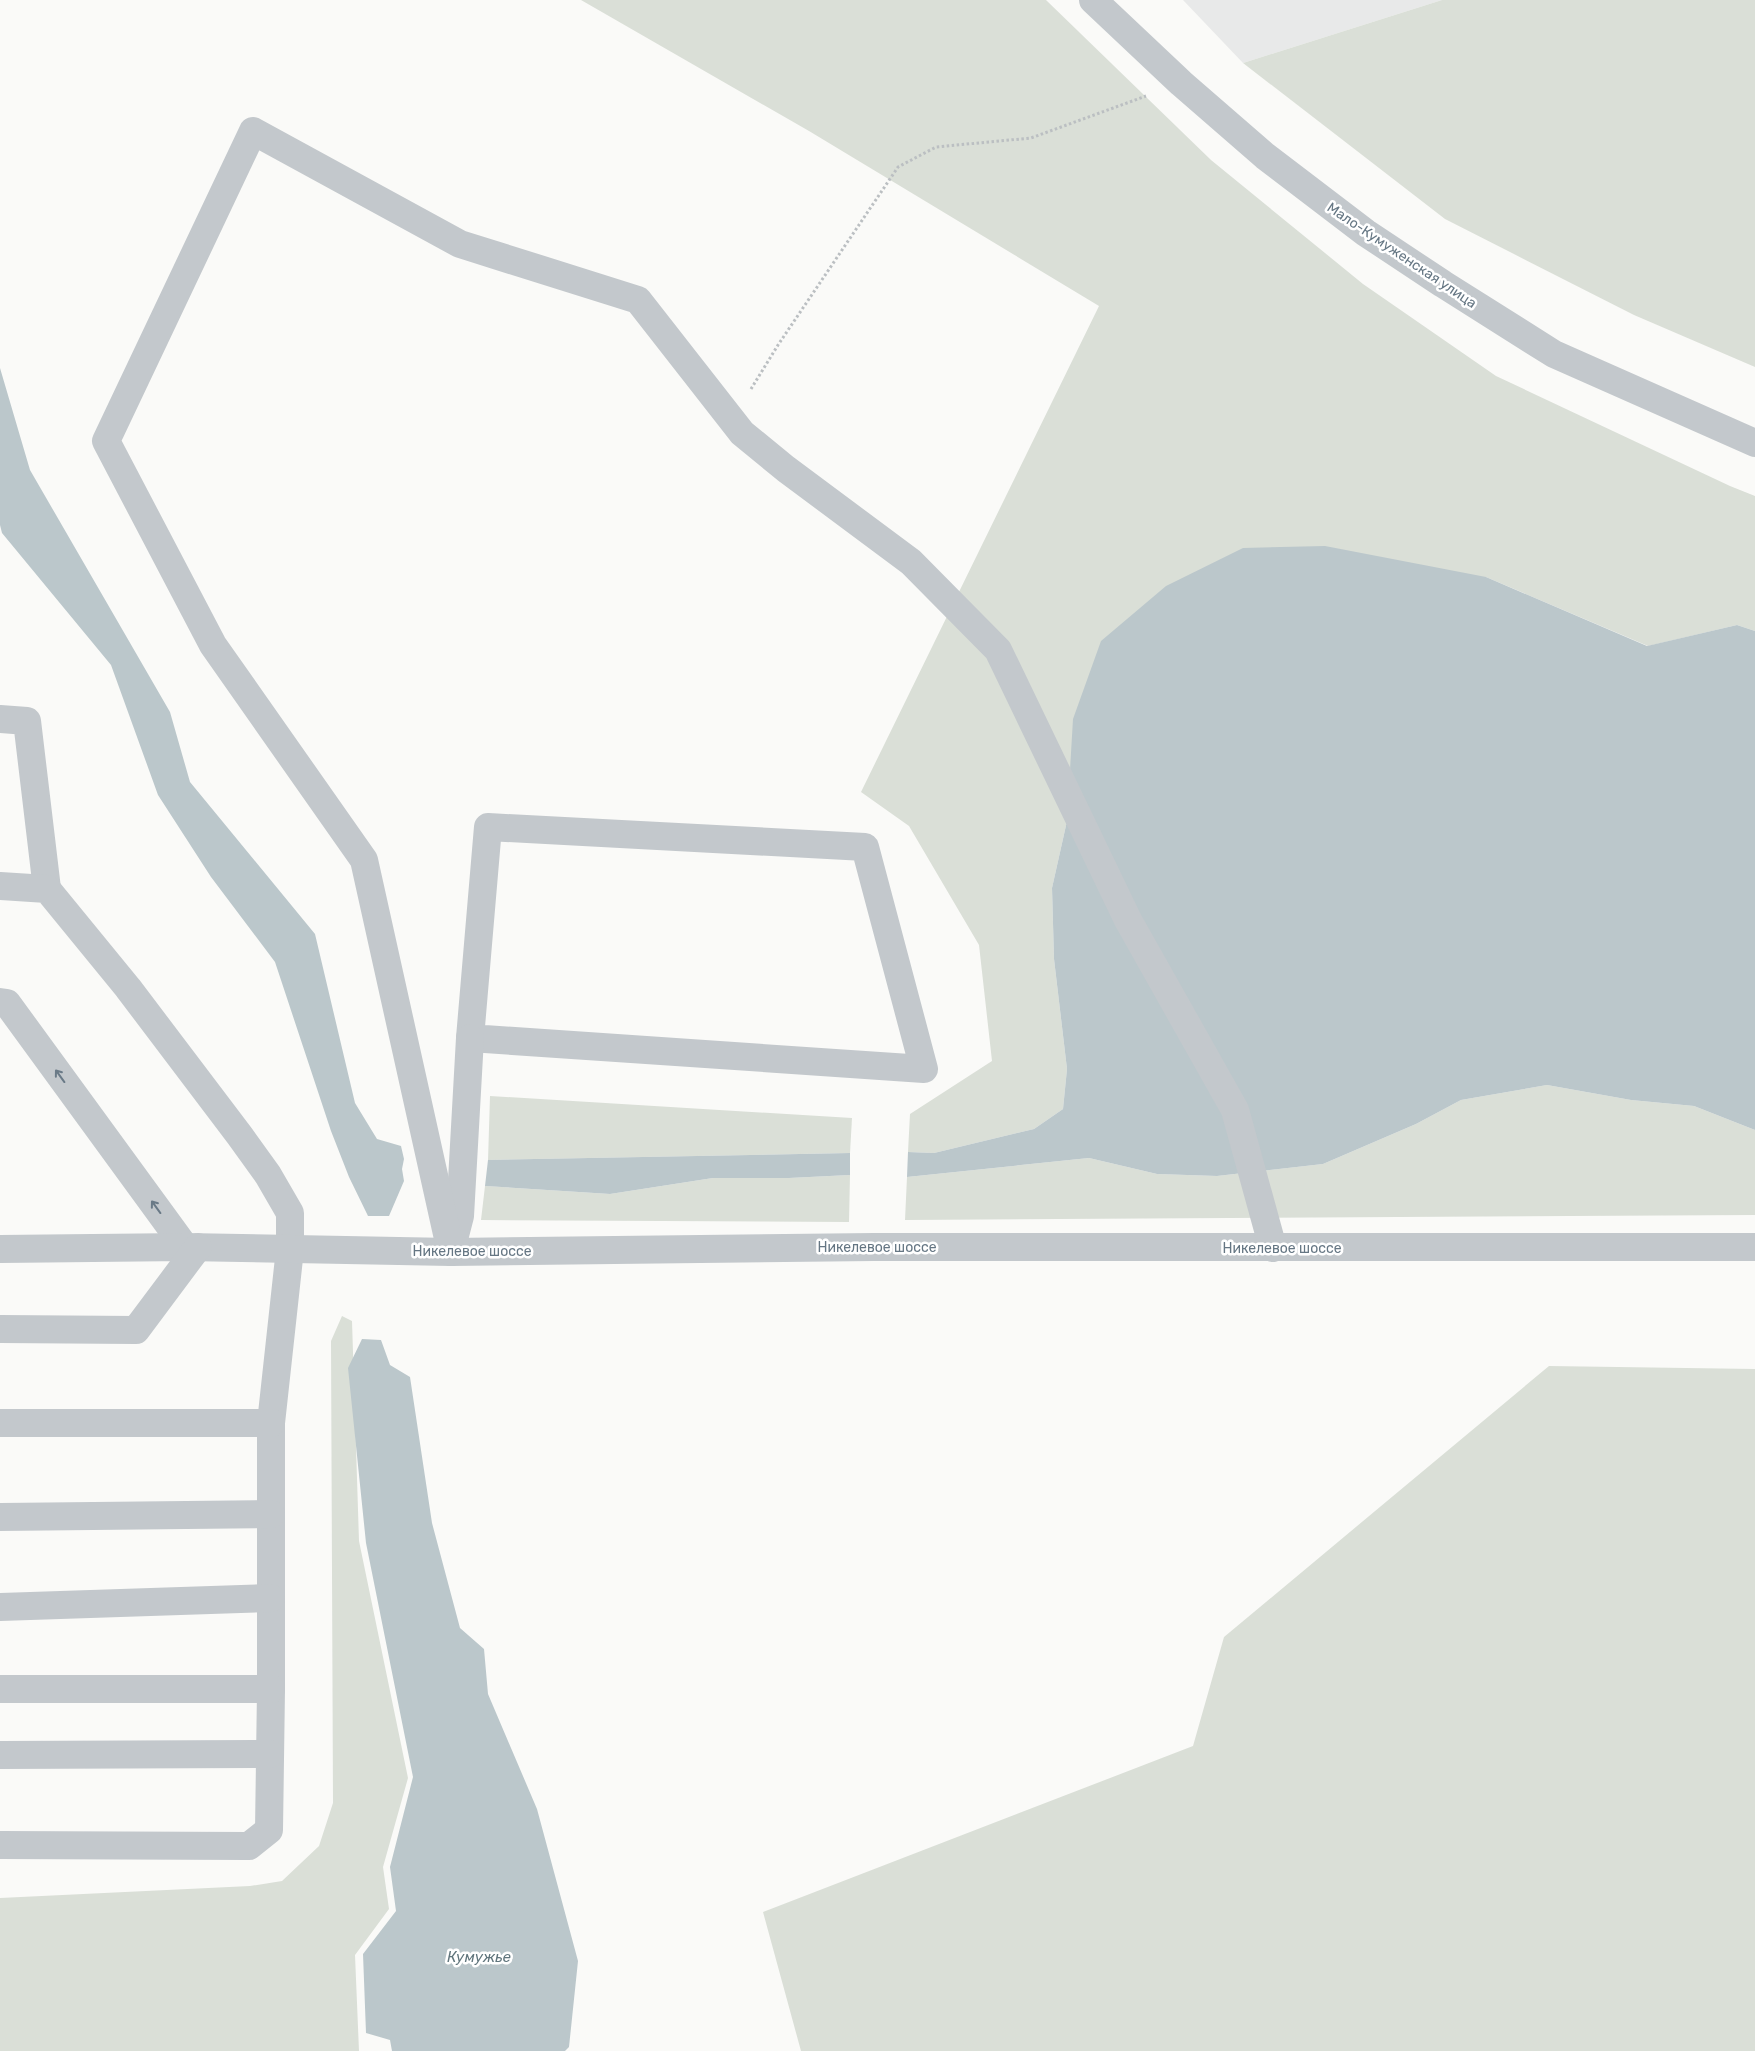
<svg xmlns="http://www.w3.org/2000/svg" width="1755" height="2051" font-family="Rubik,sans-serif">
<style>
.built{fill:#e8e9e9}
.green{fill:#dadfd7}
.water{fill:#bbc7cb}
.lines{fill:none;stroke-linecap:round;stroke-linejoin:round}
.path{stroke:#bbbfc2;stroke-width:3;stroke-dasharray:2.5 2.5;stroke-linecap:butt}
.minor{stroke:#c3c8cc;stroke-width:28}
.oneway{stroke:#6a7a87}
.labels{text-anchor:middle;stroke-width:5;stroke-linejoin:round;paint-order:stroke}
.street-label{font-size:14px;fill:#657683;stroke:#fff}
.water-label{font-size:15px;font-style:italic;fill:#60757c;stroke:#fff}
</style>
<rect width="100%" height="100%" fill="#fafaf8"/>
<polygon class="built" points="1183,0 1442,0 1243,63"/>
<g class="green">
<polygon points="581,0 1046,0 1211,160 1363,284 1496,376 1730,486 1755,496 1755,631 1737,625 1648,646 1486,577 1067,821 1052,888 1054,959 1067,1069 1063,1109 1034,1129 934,1153 908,1152 910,1114 992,1061 979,945 909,826 861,792 1099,306 809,131"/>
<polygon points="1442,0 1755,0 1755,367 1634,315 1445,219 1243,63"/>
<polygon points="1547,1085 1631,1100 1694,1106 1755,1130 1755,1215 905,1220 907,1177 1089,1158 1157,1174 1217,1176 1323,1164 1416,1124 1461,1100"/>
<polygon points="490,1096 852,1118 850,1153 488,1160"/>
<polygon points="850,1175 849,1222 481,1220 485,1186 610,1194 713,1178 789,1178"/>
<polygon points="342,1316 352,1321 359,1541 408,1778 383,1867 389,1909 355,1955 359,2051 0,2051 0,1898 250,1886 282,1881 319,1846 333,1803 331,1341"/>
<polygon points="1549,1366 1755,1369 1755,2051 801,2051 763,1912 1193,1746 1224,1637"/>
</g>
<g class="water">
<polygon points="0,368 30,470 170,712 190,782 315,934 355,1103 377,1139 401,1146 404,1159 402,1169 404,1181 389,1216 368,1216 349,1177 331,1131 275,962 211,877 158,795 111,665 2,533 0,525"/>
<polygon points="1325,546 1486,577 1647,646 1737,625 1755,631 1755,1130 1694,1106 1631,1100 1547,1085 1461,1100 1416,1124 1323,1164 1217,1176 1157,1174 1089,1158 907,1177 908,1152 934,1153 1034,1129 1063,1109 1067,1069 1054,959 1052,888 1067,821 1073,719 1101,641 1166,586 1243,548"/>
<polygon points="850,1153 850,1175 789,1178 713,1178 610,1194 485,1186 488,1160"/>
<polygon points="362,1339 381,1340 390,1365 410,1377 432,1523 460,1628 484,1649 488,1694 537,1809 578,1961 569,2047 565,2051 392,2051 390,2040 366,2033 363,1954 396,1911 390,1867 413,1777 366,1543 348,1368"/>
</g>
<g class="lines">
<polyline class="path" points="751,389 778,345 898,167 936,147 1031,138 1146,96"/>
<g class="minor">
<polyline points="1093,0 1181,83 1265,156 1366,233 1443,284 1554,354 1755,443"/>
<polyline points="0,719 27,721 47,889"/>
<polygon points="488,827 865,847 924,1069 470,1038"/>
<polyline points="0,886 47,889 128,988 240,1136 268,1175 290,1213 290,1249 271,1423 271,1689 269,1830 249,1846 0,1845"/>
<polyline points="0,1002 7,1003 185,1247"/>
<polyline points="453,1243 460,1216 470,1038"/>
<polyline points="0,1249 185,1247 451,1252 874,1247 1755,1247"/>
<polyline points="451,1252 364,860 213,645 106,441 253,131 460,244 638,300 742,433 786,469 911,562 998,650 1128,920 1235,1110 1273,1248"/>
<polyline points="0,1329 136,1330 198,1247"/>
<polyline points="0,1423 271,1423"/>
<polyline points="0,1517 271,1514"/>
<polyline points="0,1607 271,1598"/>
<polyline points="0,1689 271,1689"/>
<polyline points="0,1755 270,1754"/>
</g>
</g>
<defs><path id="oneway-shaft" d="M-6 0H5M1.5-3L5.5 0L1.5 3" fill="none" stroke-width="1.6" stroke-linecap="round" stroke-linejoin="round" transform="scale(1.25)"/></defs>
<g class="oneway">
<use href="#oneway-shaft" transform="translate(60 1076) rotate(-126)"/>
<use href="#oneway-shaft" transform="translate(156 1207) rotate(-126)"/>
</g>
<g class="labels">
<g class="street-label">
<text transform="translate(1402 255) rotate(34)" y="5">Мало-Кумуженская улица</text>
<text x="877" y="1252">Никелевое шоссе</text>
<text x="1282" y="1253">Никелевое шоссе</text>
<text x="472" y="1256">Никелевое шоссе</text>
</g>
<g class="water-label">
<text x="479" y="1962">Кумужье</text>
</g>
</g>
</svg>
